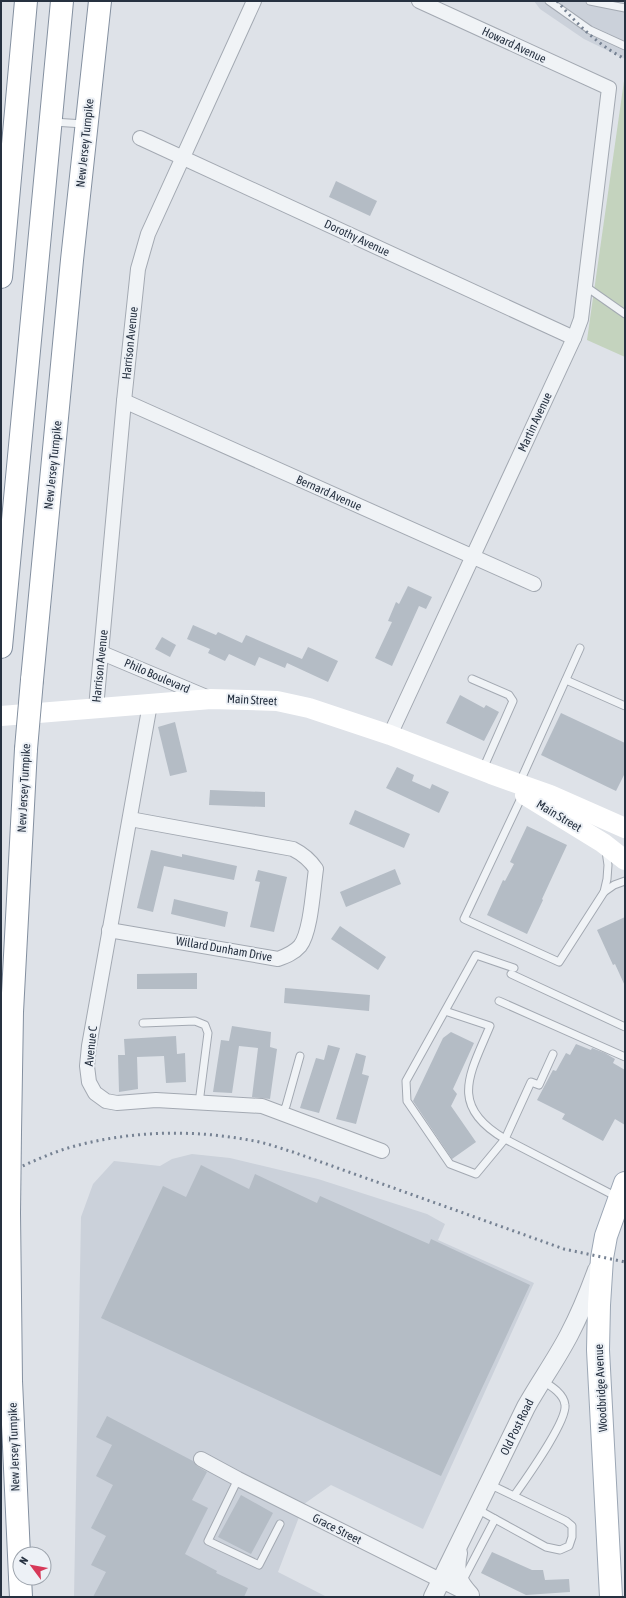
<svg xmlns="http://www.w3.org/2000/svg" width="626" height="1598" font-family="'Asap Condensed',sans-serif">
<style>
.built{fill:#cbd1da}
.green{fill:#c4d3be}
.building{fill:#b4bcc5}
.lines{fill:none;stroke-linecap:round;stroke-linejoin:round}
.service-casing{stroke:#a3a9b2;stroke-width:9}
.minor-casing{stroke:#a3a9b2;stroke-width:16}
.tertiary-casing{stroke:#a3a9b2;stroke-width:20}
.primary-casing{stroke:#9ca7b5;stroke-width:24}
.motorway-casing{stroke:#8490a0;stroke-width:24}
.service{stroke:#f0f3f6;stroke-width:7}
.minor{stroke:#f0f3f6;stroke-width:14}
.tertiary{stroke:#f0f3f6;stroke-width:18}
.secondary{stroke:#fff;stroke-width:20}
.primary{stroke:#fff;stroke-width:22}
.motorway{stroke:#fff;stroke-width:22}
.rail{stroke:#768293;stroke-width:3;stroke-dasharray:2 4;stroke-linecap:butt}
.motorway-bridge-casing{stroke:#8490a0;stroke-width:24;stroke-linecap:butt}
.motorway-bridge{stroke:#fff;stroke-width:22}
.labels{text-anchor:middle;stroke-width:4;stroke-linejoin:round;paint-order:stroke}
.street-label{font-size:12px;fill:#263140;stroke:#edf1f6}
</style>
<rect width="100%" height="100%" fill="#dee2e8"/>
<g class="built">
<polygon points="534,1 625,1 625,59 584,39 540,9"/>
<polygon points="192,1154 230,1158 318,1179 427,1214 445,1224 438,1240 534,1283 423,1529 331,1485 304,1504 278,1572 327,1597 74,1597 81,1217 93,1184 114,1161 160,1166 172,1159"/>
</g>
<polygon class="green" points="624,81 625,82 625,357 587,340"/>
<g class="building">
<polygon points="336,181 377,201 370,216 329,197"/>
<polygon points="408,586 432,597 426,609 419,606 392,666 375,658 392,622 388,621 396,602 399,604"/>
<polygon points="193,625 216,635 218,632 242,643 246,635 302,659 308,647 338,661 328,682 287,663 285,668 259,657 255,666 229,654 225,661 208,653 210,649 187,639"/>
<polygon points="162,637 176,645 170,657 155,649"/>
<polygon points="460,695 484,708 486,705 499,712 484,741 446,723"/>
<polygon points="561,713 625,743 625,773 616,791 541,755"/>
<polygon points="175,722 187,772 170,776 158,727"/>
<polygon points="397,767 414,775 412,781 430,789 432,784 449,792 439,813 386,788"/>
<polygon points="210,790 265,792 265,807 209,805"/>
<polygon points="355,810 410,834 404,848 349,824"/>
<polygon points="527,826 567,845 542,899 543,900 527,934 487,915 503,880 505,881 514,864 510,862"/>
<polygon points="151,850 182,857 182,854 237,866 234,880 164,866 153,912 137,908"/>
<polygon points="395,869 401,884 346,907 340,892"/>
<polygon points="258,870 287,877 274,932 250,927 260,882 255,881"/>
<polygon points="174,899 228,912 225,927 171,914"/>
<polygon points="625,917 625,986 615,964 613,965 597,930"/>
<polygon points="340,926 386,957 378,970 331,939"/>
<polygon points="197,973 197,989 137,989 137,974"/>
<polygon points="285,988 370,995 369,1011 284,1003"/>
<polygon points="232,1026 271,1032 270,1047 277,1049 270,1099 252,1097 258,1048 239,1046 232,1093 213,1092 221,1040 229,1041"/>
<polygon points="451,1032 474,1043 453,1089 457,1094 451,1106 476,1142 452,1159 413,1101 443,1038"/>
<polygon points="176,1036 177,1054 185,1053 186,1082 166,1083 164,1056 137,1057 138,1089 119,1092 118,1055 125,1055 124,1039"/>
<polygon points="576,1044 591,1050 592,1048 605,1053 615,1059 613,1063 625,1070 625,1125 615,1119 603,1141 562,1119 565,1114 537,1100 553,1070 556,1071 566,1053 570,1055"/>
<polygon points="328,1045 340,1048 319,1113 300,1108 316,1058 324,1060"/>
<polygon points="356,1053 366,1056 362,1074 369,1076 356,1124 336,1119"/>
<polygon points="201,1165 249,1189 255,1174 317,1203 320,1196 429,1244 431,1239 530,1285 441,1476 101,1318 163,1186 186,1197"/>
<polygon points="107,1416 193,1461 197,1466 207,1472 192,1500 208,1508 185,1554 217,1571 216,1573 248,1588 244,1597 93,1597 106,1572 91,1565 106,1536 91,1528 113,1485 96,1476 112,1445 96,1437"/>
<polygon points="241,1495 273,1513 251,1554 218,1537"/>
<polygon points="492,1552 532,1570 543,1570 545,1580 569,1579 570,1592 526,1595 481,1573"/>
</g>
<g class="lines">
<defs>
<g id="service">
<polyline points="549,1 590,30 625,46"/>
<polyline points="590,1 625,8"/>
<polyline points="53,122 84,124"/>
<polyline points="585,286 625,314"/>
<polyline points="472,679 509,695 513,701 483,769"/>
<polyline points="566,680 625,706"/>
<polyline points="519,782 523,775 580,648"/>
<polyline points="523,794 464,919 559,962 604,892 607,879 608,865 606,851"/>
<polyline points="604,892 614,885 625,881"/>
<polyline points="511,974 625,1027"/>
<polyline points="499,1001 625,1057"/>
<path d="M 445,1011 L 490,1026 C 470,1074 448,1106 505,1139 L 476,1174 L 450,1164 L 407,1101 L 406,1081 L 476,955 L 514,968"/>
<polyline points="143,1023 195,1021 205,1025 208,1033 199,1103"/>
<polyline points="553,1054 539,1085 531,1082 505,1139 617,1197"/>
<polyline points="281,1114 286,1106 300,1056"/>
<polyline points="238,1479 208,1541 259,1565 280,1524"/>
<path d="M 514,1496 C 525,1480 567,1422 565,1405 C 564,1394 551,1386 543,1381"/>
<polyline points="477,1509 495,1519"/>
<polyline points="462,1582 495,1519 546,1547 560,1550 569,1546 572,1537 572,1526 566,1521 489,1484"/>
</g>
<g id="minor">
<polyline points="140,138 574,338"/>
<polyline points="124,401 534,584"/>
<polyline points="102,653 209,698"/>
<polyline points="150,704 89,1046 87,1066 89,1082 95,1093 106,1101 117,1103 156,1100 262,1106 382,1151"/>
<polyline points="96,708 124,401 138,269 148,234 254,1"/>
<polyline points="390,735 574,338 581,319 609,88 419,1"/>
<path d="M 109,930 L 278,959 C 286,956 294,953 300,946 C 311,932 313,889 316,869 C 310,860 303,854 293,849 L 130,819"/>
<polyline points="201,1459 238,1479 470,1595"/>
</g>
<g id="tertiary">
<path d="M 458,1553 C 454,1573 457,1581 470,1595"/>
<path d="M 433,1597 L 526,1407 C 540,1382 556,1360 569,1335 C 580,1314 589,1292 597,1270"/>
</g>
<polyline id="primary" points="611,1597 598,1350 599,1305 602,1258 606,1236 625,1183"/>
<g id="motorway">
<polyline points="1,277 26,1"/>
<polyline points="1,647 62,1"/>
<polyline points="32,680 72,260 100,1"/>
<polyline points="10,1132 12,1012 26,749"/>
<polyline points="9,1213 11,1381 20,1577"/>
<polyline points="20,1578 21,1597"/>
</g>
</defs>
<use href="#service" class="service-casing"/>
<use href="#minor" class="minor-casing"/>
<use href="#tertiary" class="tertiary-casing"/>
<use href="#primary" class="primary-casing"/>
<use href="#motorway" class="motorway-casing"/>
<use href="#service" class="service"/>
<use href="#minor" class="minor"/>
<use href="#tertiary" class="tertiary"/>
<g class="secondary">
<polyline points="1,716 211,699 277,701 309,708 390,735 491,774 550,795 625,828"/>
<polyline points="525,795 603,843 625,860"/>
</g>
<use href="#primary" class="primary"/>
<use href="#motorway" class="motorway"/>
<g class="rail">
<path d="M 557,1 C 577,24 598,45 625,59"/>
<path d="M 1,1176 C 23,1166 45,1155 68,1148 C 126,1131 190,1129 249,1140 C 264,1142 279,1148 293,1152 L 564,1249 L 625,1262"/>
</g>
<defs>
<g id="motorway-bridge">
<polyline points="26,749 32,680"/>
<polyline points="9,1213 10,1132"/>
</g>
</defs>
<use href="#motorway-bridge" class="motorway-bridge-casing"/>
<use href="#motorway-bridge" class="motorway-bridge"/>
</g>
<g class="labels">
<g class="street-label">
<text transform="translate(514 45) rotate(25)" y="4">Howard Avenue</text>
<text transform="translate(85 143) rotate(-84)" y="4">New Jersey Turnpike</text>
<text transform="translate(357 238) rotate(25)" y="4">Dorothy Avenue</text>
<text transform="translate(130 343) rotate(-84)" y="4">Harrison Avenue</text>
<text transform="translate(535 422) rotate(-65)" y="4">Martin Avenue</text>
<text transform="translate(53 465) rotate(-84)" y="4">New Jersey Turnpike</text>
<text transform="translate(329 493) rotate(24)" y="4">Bernard Avenue</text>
<text transform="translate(100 666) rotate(-84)" y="4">Harrison Avenue</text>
<text transform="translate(157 676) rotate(23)" y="4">Philo Boulevard</text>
<text transform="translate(252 700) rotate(3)" y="4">Main Street</text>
<text transform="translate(24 788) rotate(-87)" y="4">New Jersey Turnpike</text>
<text transform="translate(559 816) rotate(31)" y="4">Main Street</text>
<text transform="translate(224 949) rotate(10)" y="4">Willard Dunham Drive</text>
<text transform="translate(91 1046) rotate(-84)" y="4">Avenue C</text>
<text transform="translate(601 1388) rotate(-93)" y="4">Woodbridge Avenue</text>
<text transform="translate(517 1427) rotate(-64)" y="4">Old Post Road</text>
<text transform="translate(14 1447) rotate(-92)" y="4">New Jersey Turnpike</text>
<text transform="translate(337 1529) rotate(27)" y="4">Grace Street</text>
</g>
</g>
<rect width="626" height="1598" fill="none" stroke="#263140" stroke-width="4"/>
<g transform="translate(32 1566) rotate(302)"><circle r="19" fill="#edf1f6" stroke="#9da4ad"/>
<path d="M0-3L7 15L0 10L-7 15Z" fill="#d73959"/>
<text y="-6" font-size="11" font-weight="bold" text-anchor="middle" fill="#263140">N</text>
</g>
</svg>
